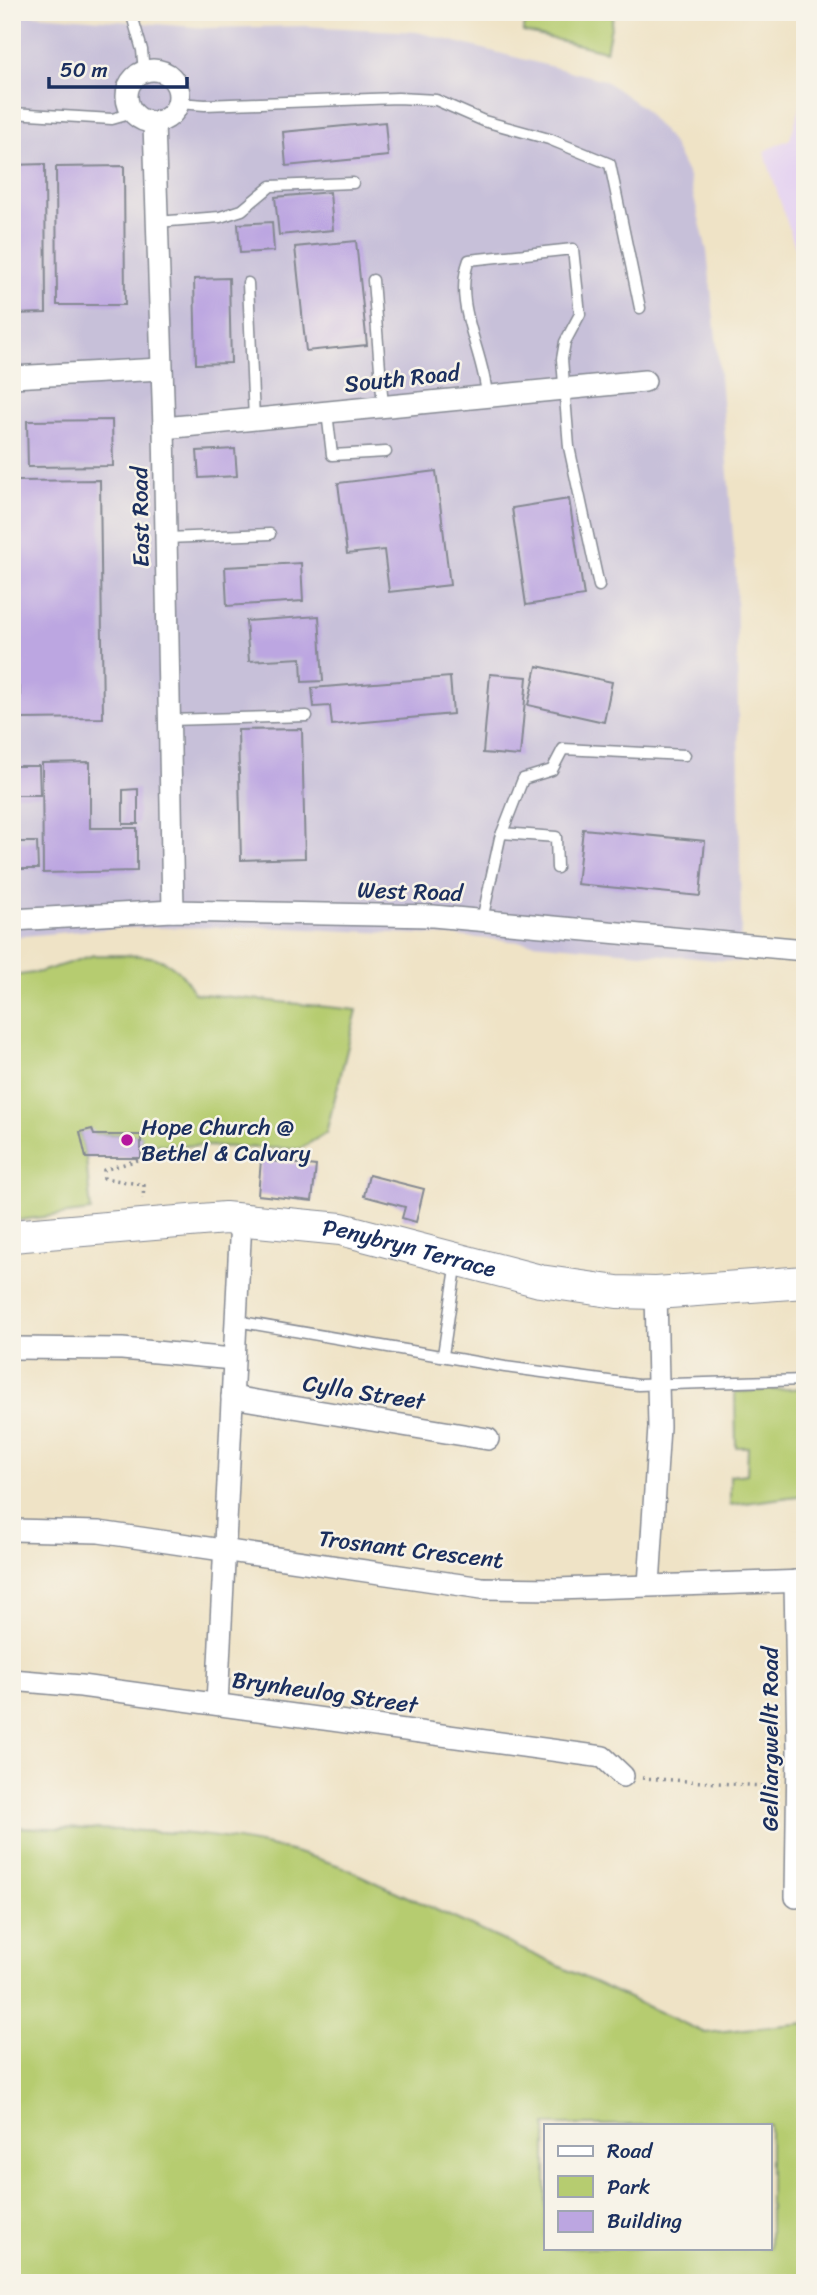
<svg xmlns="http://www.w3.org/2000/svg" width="817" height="2295" font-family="Sriracha,sans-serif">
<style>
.built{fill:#e5d3f1}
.industrial{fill:#c7c0d9}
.green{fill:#b6cc70;stroke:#687e67;stroke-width:2;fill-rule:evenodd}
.building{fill:#bca6e1}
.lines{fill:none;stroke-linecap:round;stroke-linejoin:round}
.lane-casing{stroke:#858992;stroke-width:13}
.street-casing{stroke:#858992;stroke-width:24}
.secondary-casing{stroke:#858992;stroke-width:34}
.path{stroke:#858992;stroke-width:3.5;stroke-dasharray:2 5;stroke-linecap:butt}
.lane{stroke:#fff;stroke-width:10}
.street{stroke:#fff;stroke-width:21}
.secondary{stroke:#fff;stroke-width:32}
.poi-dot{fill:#b5179e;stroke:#f7f3e8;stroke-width:2.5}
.labels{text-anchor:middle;stroke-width:5;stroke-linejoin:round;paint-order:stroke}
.street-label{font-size:23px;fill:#1b2f5e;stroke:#f7f3e8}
.poi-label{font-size:23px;fill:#1b2f5e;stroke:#f7f3e8;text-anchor:start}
</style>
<rect width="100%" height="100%" fill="#f7f3e8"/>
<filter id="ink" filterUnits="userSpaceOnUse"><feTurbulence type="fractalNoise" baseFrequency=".0143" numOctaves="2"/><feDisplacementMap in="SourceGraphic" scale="14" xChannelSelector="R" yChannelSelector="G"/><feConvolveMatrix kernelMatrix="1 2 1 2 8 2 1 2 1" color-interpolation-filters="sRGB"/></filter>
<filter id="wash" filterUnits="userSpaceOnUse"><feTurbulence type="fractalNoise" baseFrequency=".00686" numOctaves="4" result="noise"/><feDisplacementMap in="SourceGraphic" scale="28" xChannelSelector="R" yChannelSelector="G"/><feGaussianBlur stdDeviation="1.57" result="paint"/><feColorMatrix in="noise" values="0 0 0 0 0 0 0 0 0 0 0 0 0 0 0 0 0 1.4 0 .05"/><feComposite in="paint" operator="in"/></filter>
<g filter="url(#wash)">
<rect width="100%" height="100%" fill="#efe3c6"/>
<polygon class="built" points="803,96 805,96 805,278 764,151 790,139"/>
<polygon class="industrial" points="12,13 208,28 305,26 417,32 604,80 642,107 671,141 689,177 707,251 720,376 736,572 741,926 739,962 457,936 263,927 114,928 12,937"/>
<g class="green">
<polygon points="528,12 614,12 606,51 523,32"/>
<path d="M 94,955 C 141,957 170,947 194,993 L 357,1010 L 326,1133 L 299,1149 L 141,1144 L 141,1135 L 80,1133 L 86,1158 L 91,1211 L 12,1221 L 12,976 L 40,972 Z"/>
<polygon points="805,1388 805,1495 730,1505 730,1476 747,1474 748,1447 736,1447 735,1392"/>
<path d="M 12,1827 C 125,1830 233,1827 340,1866 L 705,2033 L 805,2023 L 805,2283 L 12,2283 ZM 546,2125 L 770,2125 L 770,2248 L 546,2248 Z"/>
</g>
<g id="blocks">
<g class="building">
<polygon points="385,122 388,156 286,166 283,132"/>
<polygon points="45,164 46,313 12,314 12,165"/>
<polygon points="124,166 125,305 57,305 56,167"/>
<polygon points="330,192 333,230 279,235 275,197"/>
<polygon points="272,222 274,251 240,253 238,224"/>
<polygon points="356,241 367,345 306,351 295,247"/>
<polygon points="229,278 231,363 196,364 194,279"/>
<polygon points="112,420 113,466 28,467 27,421"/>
<polygon points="12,433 16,433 17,481 100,480 103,718 20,719 20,687 12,687"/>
<polygon points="235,449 237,476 199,478 197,451"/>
<polygon points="436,471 450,585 389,592 384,550 347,554 338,483"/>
<polygon points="569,499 584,596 526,605 512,508"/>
<polygon points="301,563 303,601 227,606 225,567"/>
<polygon points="319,616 323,681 302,682 301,658 249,661 246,621"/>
<polygon points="537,666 612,682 604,722 528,705"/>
<polygon points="490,674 527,677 520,756 483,753"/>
<polygon points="450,677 453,714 332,725 330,706 314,707 312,688"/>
<polygon points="302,729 305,858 241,860 238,730"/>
<polygon points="90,762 90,828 137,828 137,871 43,873 42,763"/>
<polygon points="12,766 39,766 40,795 12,795"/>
<polygon points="138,789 138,824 123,824 123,790"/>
<polygon points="583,829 705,841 700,896 577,884"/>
<polygon points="14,842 37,842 38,869 14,869"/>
<polygon points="92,1129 94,1135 141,1135 141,1158 86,1158 80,1132"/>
<polygon points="261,1160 316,1166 312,1201 258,1195"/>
<polygon points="369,1175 424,1189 416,1222 402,1218 405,1207 364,1196"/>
</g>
</g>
</g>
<g filter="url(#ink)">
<use href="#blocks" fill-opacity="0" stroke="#858992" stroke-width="2"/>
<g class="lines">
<defs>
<g id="lane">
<polyline points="131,12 142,50 144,72"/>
<polyline points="178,103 205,105 398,98 436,100 484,121 549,139 610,164 640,308"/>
<polyline points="12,113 112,119 133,113"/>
<polyline points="157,222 220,217 242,210 271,186 353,183"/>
<polyline points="373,280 383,407"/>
<polyline points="248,283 254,419"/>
<path d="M 487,396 C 484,351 452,305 469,260 L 573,249 L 580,314 L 565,342 L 562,359 L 569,447 L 599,586"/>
<polyline points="327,412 332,455 386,452"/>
<polyline points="166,538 270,534"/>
<polyline points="170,720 307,716"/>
<polyline points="502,833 556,837 557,868"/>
<polyline points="482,920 500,838 523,779 552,770 563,749 685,755"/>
<polyline points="236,1321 505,1367 638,1385 805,1380"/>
<polyline points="443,1355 457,1261"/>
</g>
<g id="street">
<circle cx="153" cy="96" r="26"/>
<polyline points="154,123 164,428 173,911"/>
<polyline points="12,377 161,369"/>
<polyline points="164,428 645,381"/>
<polyline points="12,920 173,911 433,916 805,950"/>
<polyline points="12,1348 122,1349 233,1359"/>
<polyline points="232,1397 488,1439"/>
<polyline points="12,1530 99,1532 482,1588 556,1589 805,1581"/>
<polyline points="795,1581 798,1751 796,1897"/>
<polyline points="649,1585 659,1427 656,1293"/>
<polyline points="12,1680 81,1686 603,1757 623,1776"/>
<polyline points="217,1704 241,1220"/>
</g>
<g id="secondary">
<path id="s1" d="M 12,1236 L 225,1218 L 341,1229 L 540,1281 L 617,1292 L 656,1293 L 805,1282"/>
</g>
</defs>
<use href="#lane" class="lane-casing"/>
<use href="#street" class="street-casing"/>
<use href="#secondary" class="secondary-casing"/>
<g class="path">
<polyline points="138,1160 104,1170 104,1178 144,1185 143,1199"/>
<polyline points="642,1778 778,1787"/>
</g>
<use href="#lane" class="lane"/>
<use href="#street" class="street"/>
<use href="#secondary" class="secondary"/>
</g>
</g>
<circle class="poi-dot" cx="127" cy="1140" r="7"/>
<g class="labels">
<g class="street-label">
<text transform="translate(402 378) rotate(-6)" y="8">South Road</text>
<text transform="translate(140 517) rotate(-91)" y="8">East Road</text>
<text transform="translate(410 891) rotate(2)" y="8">West Road</text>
<text dy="8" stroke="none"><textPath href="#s1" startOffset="401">Penybryn Terrace</textPath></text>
<text transform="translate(364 1392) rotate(9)" y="8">Cylla Street</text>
<text transform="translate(411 1549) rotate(7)" y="8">Trosnant Crescent</text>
<text transform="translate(325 1692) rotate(8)" y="8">Brynheulog Street</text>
<text transform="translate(770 1739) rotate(-90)" y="8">Gelliargwellt Road</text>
</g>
<g class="poi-label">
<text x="141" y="1135">Hope Church @<tspan x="141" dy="26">Bethel &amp; Calvary</tspan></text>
</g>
</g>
<rect width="817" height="2295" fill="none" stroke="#f7f3e8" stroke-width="42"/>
<rect x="544" y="2124" width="228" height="126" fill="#f7f3e8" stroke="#9fa5b1" stroke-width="2"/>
<rect x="558" y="2146" width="35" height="10" fill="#ffffff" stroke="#9fa5b1" stroke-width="2"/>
<text x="607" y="2158" font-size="21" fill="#1b2f5e">Road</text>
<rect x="558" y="2176" width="35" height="21" fill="#b6cc70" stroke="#9fa5b1" stroke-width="2"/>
<text x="607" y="2194" font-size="21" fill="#1b2f5e">Park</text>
<rect x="558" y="2211" width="35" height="21" fill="#bca6e1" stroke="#9fa5b1" stroke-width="2"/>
<text x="607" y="2228" font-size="21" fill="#1b2f5e">Building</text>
<path d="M49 77v10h138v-10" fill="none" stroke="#1b2f5e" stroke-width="3.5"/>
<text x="60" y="77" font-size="21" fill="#1b2f5e" stroke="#f7f3e8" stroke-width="5" paint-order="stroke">50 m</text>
</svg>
